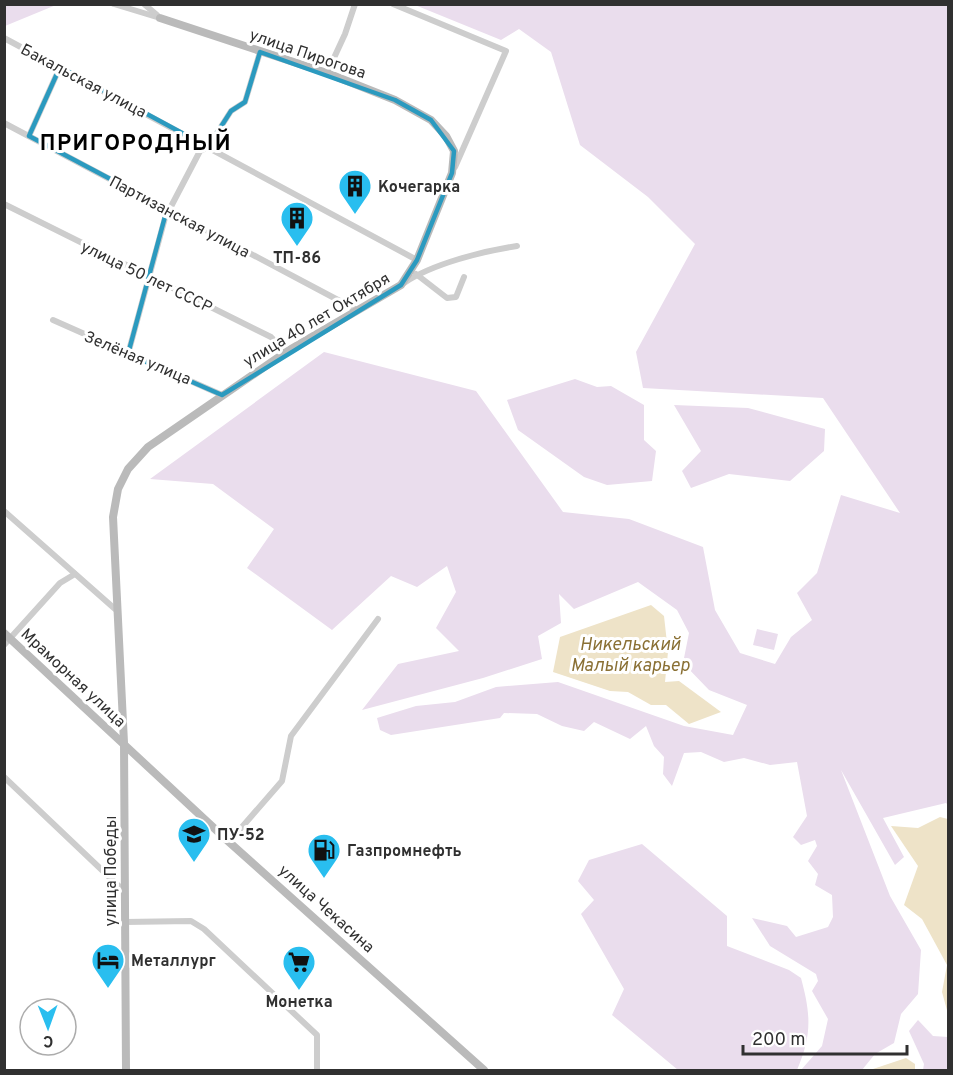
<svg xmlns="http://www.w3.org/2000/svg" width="953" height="1075" font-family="Overpass,sans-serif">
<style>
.green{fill:#eadded}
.water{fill:#eee3c8}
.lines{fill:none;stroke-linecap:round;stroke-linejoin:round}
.street{stroke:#cdcdcd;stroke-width:6}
.secondary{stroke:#bababa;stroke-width:8}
.marked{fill:none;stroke:#2b9abf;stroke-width:4.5;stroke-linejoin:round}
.labels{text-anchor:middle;stroke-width:6;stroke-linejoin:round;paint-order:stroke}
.street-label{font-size:16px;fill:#303030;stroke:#fff}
.poi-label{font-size:16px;font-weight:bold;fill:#303030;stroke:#fff;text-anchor:start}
.water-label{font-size:18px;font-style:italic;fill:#8a7034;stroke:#fff}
.district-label{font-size:22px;font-weight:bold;letter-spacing:1.5px;fill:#000;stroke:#fff}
</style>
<rect width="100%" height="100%" fill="#fff"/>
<g class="green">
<polygon points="5,4 55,4 56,5 5,26"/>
<polygon points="415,5 948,5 948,805 946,803 883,818 904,857 895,865 841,770 890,896 921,950 918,994 901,1014 894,1043 875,1054 862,1070 801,1070 822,1046 828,1019 812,991 818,981 816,974 770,946 752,918 787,926 796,937 828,927 833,917 832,895 815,885 818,874 808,861 817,846 815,840 801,845 793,837 807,816 797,762 770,765 744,758 724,762 701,752 684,753 672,786 663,774 664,757 654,746 646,726 630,739 594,722 584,731 562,726 537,714 504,713 500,718 391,735 380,730 377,718 416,706 455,702 496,687 558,682 684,726 733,735 747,705 709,690 683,663 689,633 677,610 638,582 574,609 559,594 561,623 538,636 542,659 483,678 362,710 398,664 459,651 436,628 456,592 447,566 417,587 391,576 332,630 247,568 274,529 213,484 150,479 324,352 476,391 563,512 629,519 703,547 715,610 740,653 775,664 791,637 812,620 797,593 817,573 841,495 900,513 823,398 643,388 636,352 695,244 648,197 580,145 551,52 519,29 501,40"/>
<polygon points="575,379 597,387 611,386 644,405 644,440 656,451 652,481 607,485 584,477 518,430 507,400"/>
<polygon points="674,405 748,408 825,429 824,451 790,481 729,474 691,488 682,471 701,451"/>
<polygon points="757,629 778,634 774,650 753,645"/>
<path d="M 642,844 L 727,916 L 727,946 L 789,970 L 801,978 C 811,1015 812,1035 797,1070 L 678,1070 L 612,1015 L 624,989 L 581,914 L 594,900 L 578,881 L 589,860 Z"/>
<polygon points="918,1020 933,1036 948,1037 948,1070 923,1070 924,1064 909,1031"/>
</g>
<g class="water">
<polygon points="651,605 664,616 668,652 665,682 679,681 721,712 689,724 666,705 651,705 628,692 610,691 553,672 560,637"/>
<polygon points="940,817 948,819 948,1014 942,992 947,965 922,919 904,905 918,866 891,826 918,828"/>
<polygon points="906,1058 915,1064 915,1070 870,1070"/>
</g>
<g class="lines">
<g class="street">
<polyline points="114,4 160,18"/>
<polyline points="144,4 157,15"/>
<polyline points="393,4 506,51 455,167"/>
<polyline points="4,38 417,260"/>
<polyline points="327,73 345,34 355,4"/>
<polyline points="4,123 355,309"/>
<polyline points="29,136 60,67"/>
<polyline points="4,204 271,337 286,352"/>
<polyline points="416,274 447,298 456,297 464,277"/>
<path d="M 404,283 C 432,264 483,251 517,246"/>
<polyline points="53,320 222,395"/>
<polyline points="128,354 165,218 200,151 208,147 231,111 245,102 260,52"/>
<polyline points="4,511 115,609"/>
<polyline points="4,645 60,583 75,574"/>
<polyline points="4,777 125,892"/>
<polyline points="229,842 282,781 291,736 378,619"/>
<polyline points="125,922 191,921 204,929 317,1035 317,1070"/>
</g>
<g class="secondary">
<polyline points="4,633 229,842 484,1070"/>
<polyline points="126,1070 124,743 113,517 118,489 128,469 148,447 286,352 401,285 417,260 452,173 454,151 446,136 431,120 395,100 327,73 160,18"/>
</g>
</g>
<path class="marked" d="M 260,52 L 395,100 L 431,120 L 454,151 L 452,173 L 417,260 L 401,285 L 222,395 L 128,354 L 167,209 L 29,136 L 60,67 L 208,147 L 231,111 L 245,102 Z"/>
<defs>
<symbol id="building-pin" viewBox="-11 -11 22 30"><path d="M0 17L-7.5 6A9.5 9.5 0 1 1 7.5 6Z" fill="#29beef" stroke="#fff"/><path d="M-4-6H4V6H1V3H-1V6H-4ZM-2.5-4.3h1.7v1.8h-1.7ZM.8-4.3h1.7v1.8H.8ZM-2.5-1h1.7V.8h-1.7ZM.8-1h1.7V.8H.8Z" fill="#111"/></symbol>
<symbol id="university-pin" viewBox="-11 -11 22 30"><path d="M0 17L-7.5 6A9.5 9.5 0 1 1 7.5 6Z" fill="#29beef" stroke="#fff"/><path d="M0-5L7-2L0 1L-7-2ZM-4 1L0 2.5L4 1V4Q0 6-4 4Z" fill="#111"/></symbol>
<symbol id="fuel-pin" viewBox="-11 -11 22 30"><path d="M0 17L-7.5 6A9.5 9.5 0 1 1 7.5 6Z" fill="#29beef" stroke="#fff"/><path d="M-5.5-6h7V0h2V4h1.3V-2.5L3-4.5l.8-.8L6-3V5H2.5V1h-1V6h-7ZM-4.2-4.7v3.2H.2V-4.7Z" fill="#111"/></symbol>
<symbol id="hotel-pin" viewBox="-11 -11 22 30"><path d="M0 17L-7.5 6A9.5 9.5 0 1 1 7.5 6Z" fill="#29beef" stroke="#fff"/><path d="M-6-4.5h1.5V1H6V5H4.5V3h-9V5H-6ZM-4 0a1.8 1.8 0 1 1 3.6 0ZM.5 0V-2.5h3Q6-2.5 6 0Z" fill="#111"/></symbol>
<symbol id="supermarket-pin" viewBox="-11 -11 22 30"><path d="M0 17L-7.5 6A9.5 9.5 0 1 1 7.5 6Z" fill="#29beef" stroke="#fff"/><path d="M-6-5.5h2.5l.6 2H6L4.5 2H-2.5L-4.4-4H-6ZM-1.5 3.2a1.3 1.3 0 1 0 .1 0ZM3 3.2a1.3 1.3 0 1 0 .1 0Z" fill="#111"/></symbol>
</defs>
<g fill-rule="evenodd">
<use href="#building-pin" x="336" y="167" width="38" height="52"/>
<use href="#building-pin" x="278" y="199" width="38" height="52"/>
<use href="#university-pin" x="175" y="815" width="38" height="52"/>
<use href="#fuel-pin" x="305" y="831" width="38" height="52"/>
<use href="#hotel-pin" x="89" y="941" width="38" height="52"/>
<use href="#supermarket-pin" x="280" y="943" width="38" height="52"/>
</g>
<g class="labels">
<g class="street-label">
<text transform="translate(308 53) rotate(19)" y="6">улица Пирогова</text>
<text transform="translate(84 80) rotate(28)" y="6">Бакальская улица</text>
<text transform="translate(180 216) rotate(28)" y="6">Партизанская улица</text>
<text transform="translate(147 276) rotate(26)" y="6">улица 50 лет СССР</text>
<text transform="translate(316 319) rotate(-31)" y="6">улица 40 лет Октября</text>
<text transform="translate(138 357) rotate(23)" y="6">Зелёная улица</text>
<text transform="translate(74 677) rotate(43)" y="6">Мраморная улица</text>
<text transform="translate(110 871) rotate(-90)" y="6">улица Победы</text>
<text transform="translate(327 908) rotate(42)" y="6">улица Чекасина</text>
</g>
<g class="poi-label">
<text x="378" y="192">Кочегарка</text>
<text x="297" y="263" text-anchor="middle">ТП-86</text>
<text x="217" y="840">ПУ-52</text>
<text x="347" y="856">Газпромнефть</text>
<text x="131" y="966">Металлург</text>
<text x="299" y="1007" text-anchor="middle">Монетка</text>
</g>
<g class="water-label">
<text x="630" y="650">Никельский<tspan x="630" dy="21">Малый карьер</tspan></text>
</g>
<g class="district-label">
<text x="136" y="150">ПРИГОРОДНЫЙ</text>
</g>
</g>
<rect width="953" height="1075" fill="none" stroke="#303030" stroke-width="12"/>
<g transform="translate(48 1027) rotate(179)"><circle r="28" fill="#ffffff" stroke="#acacac" stroke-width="1.5"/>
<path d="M0-4.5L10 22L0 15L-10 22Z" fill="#29beef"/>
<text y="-9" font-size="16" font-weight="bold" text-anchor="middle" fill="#303030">С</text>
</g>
<path d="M743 1045v9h164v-9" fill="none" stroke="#303030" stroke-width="3"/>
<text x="752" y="1045" font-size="18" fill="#303030" stroke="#ffffff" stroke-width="4.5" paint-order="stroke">200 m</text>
</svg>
